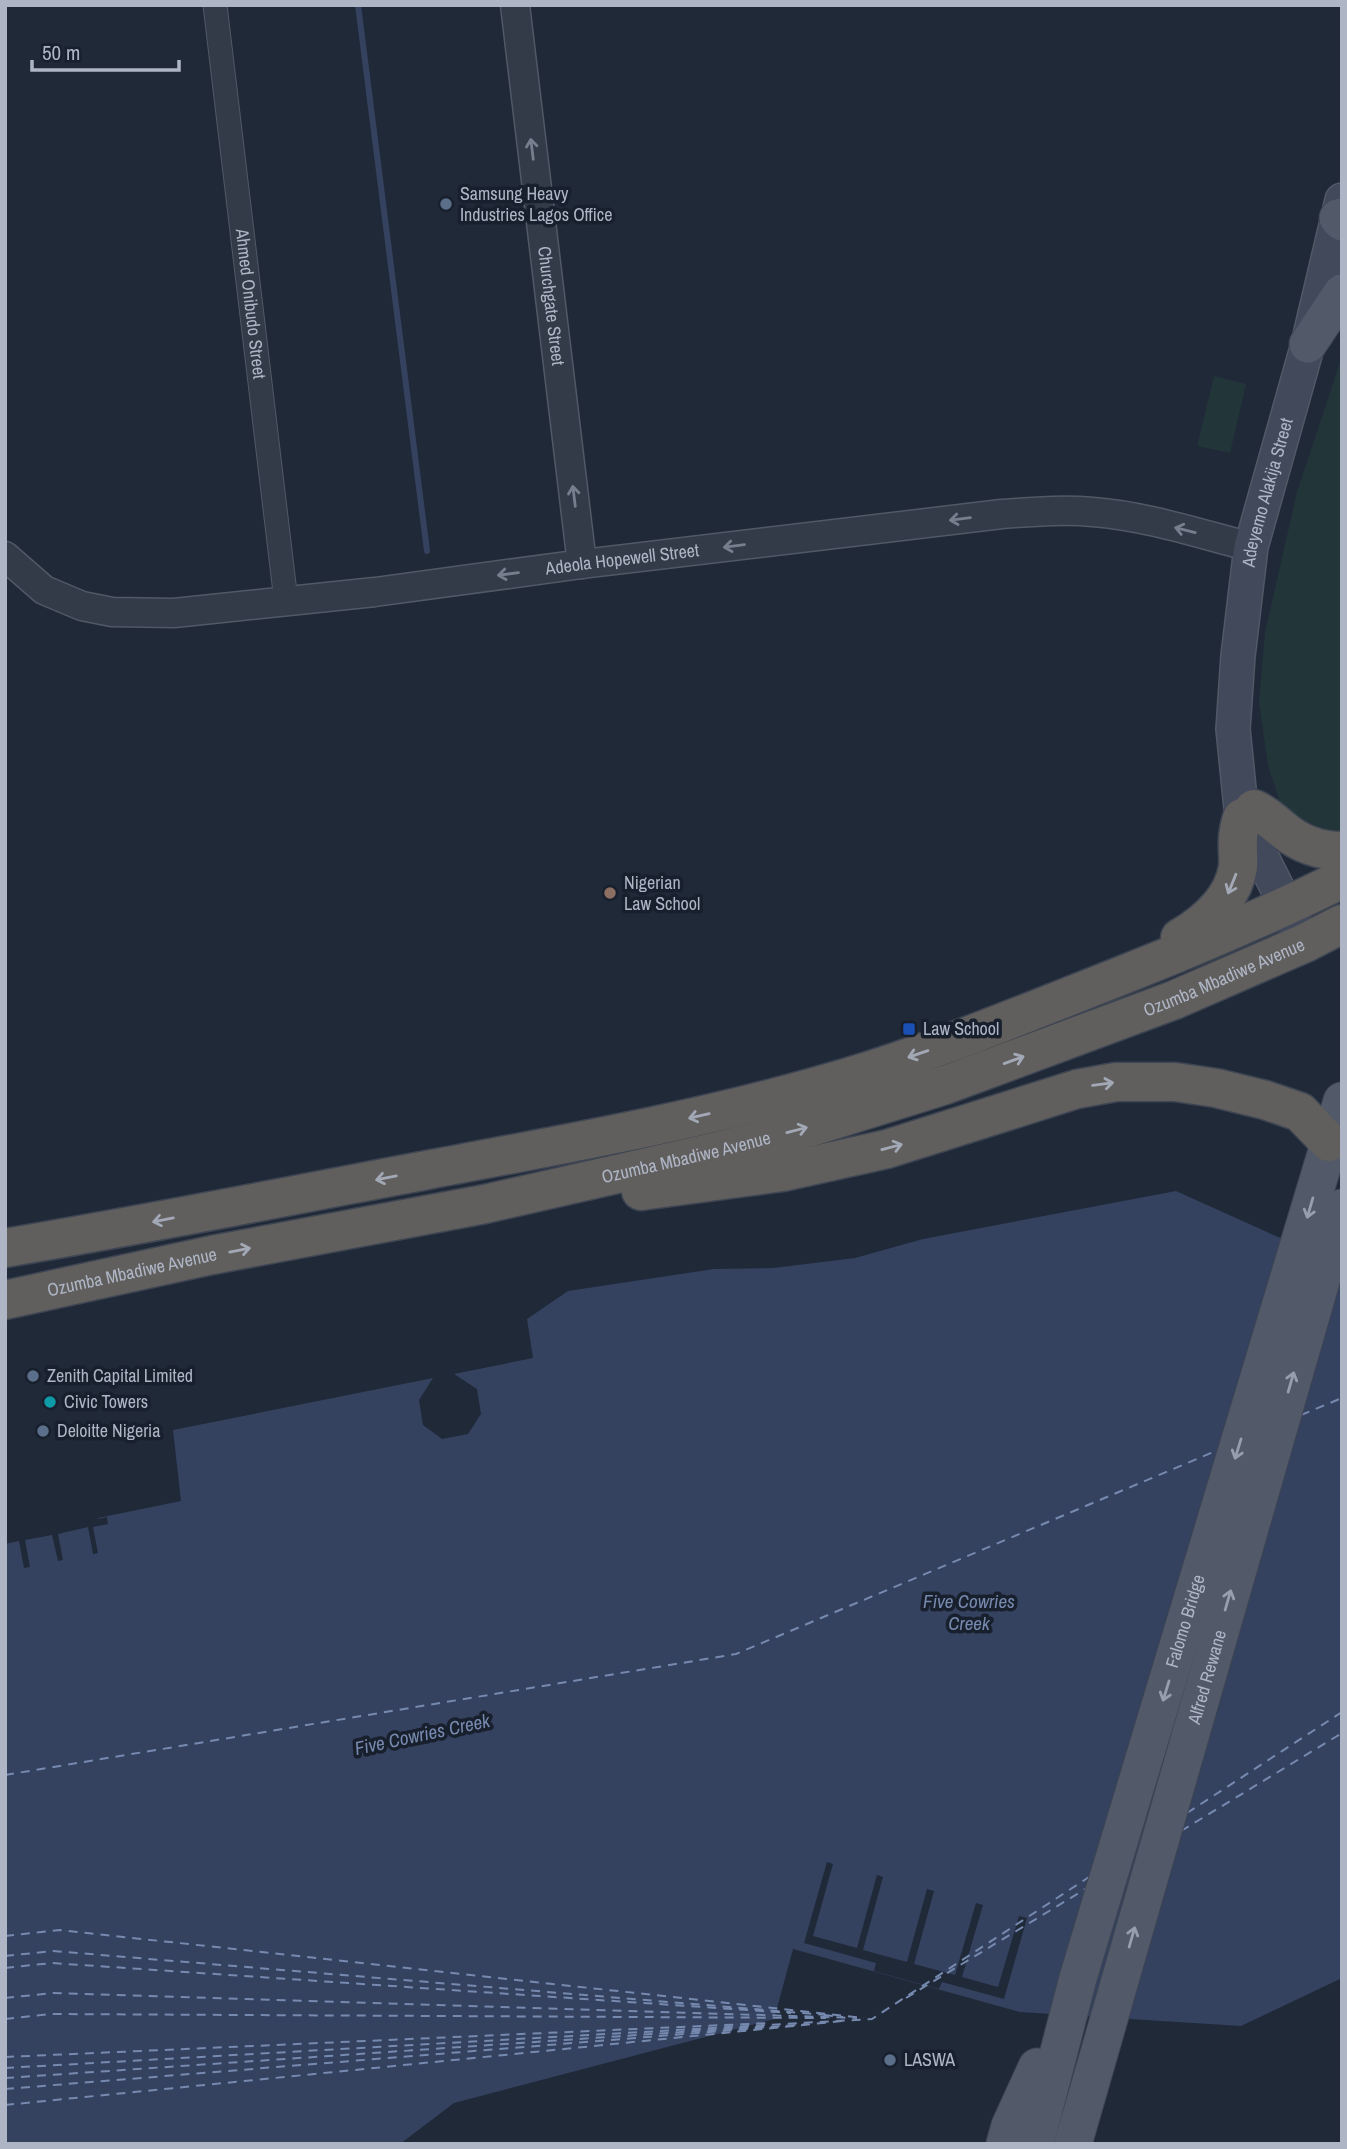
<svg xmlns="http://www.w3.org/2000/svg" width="1347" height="2149" font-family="'Archivo Narrow',sans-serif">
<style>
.green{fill:#223539}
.water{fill:#344260}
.pier{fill:#202938}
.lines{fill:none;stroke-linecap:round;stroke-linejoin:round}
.stream{stroke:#344260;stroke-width:6}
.ferry{stroke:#7689ae;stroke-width:2;stroke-dasharray:9 7;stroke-linecap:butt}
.minor-casing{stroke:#515866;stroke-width:25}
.tertiary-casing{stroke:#515866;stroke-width:31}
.secondary-casing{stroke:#515866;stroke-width:36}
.primary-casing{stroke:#3d4452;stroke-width:39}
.trunk-casing{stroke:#3e4553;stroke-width:41}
.minor{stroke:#343b48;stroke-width:23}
.tertiary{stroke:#343b48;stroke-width:28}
.secondary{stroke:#42495b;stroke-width:33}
.primary{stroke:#525969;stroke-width:37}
.trunk{stroke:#605f5d;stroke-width:38}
.oneway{stroke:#777e8d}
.oneway2{stroke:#a2a8b5}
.oneway3{stroke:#979eae}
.service-dot{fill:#5c6f8a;stroke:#19202d;stroke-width:2.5}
.education-dot{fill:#8d6e63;stroke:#19202d;stroke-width:2.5}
.transit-dot{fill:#1a4fb4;stroke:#19202d;stroke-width:2.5}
.culture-dot{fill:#0f9aa8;stroke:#19202d;stroke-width:2.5}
.labels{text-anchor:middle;stroke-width:7;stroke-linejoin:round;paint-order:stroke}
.poi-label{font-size:18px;fill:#aeb5c5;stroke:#19202d;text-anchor:start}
.street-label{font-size:18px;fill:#aeb5c5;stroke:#19202d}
.water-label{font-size:19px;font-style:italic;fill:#7689ae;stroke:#19202d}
</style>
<rect width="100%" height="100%" fill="#202938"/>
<g class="green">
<polygon points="1342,356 1342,837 1309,831 1280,802 1268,766 1259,702 1265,632 1297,492"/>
<polygon points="1214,376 1246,384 1230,453 1197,446"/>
</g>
<polygon class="water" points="1176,1191 1278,1237 1342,1248 1342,1978 1241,2026 1020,2012 793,1949 774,2019 454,2103 400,2144 5,2144 5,1537 181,1501 173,1430 433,1378 419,1400 423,1425 442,1439 468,1434 481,1414 477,1389 454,1374 533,1358 527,1319 568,1291 714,1269 773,1268 855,1258 923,1239"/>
<g class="pier">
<polygon points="96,1515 98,1519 107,1517 108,1524 93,1527 98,1553 93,1554 88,1527 58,1534 63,1560 58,1561 52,1535 25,1540 30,1567 24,1568 19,1541 5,1544 5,1534"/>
<polygon points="827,1862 833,1864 813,1936 857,1948 877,1875 883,1877 863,1950 907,1962 927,1889 934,1891 914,1964 955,1975 976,1903 983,1905 962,1977 998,1987 1019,1916 1027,1918 1004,1999 942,1982 939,1989 874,1971 876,1963 804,1943"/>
</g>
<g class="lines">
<polyline class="stream" points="358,5 427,551"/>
<g class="ferry">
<polyline points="1301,1415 1342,1398"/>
<polyline points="5,1775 736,1654 1218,1450"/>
<polyline points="1187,1813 1342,1712"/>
<polyline points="1181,1831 1342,1733"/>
<polyline points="5,1936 60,1930 864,2018"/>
<polyline points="5,1956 53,1951 826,2015"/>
<polyline points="5,1968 52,1963 791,2013"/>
<polyline points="5,1998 53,1993 857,2018"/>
<polyline points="906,1998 1087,1888"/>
<polyline points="824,2015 843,2017"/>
<polyline points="5,2019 51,2014 826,2018"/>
<polyline points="5,2057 770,2023"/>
<polyline points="5,2068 872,2019 1089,1877"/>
<polyline points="5,2078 770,2026"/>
<polyline points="5,2089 808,2024"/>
<polyline points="5,2105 843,2021"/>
</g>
<defs>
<g id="minor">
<path id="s1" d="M 215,5 L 286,601"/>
</g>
<g id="tertiary">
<path id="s2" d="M 515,5 L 582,564"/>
<path id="s3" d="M 5,556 L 44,590 L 82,606 L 112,612 L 174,613 L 375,592 L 582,564 L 1002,514 C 1032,512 1063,509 1093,512 C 1146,516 1200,534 1251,547"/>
</g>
<g id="secondary">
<path id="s4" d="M 1305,943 L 1242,818 L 1233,729 L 1238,656 L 1251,547 L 1308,344 L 1342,200"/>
</g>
<g id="primary">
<polyline points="1342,217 1338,218 1342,222"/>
<polyline points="1308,344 1342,293"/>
<polyline points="1005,2144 1010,2126 1037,2067"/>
<path id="s5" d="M 1035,2144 L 1078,1978 L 1342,1101"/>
<path id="s6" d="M 1073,2144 L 1342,1208"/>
</g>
<g id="trunk">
<path d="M 1254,809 C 1265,814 1271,820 1281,828 C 1298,843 1319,851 1342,851"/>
<path d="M 1180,938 C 1207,922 1233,900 1238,867 C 1239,858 1237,849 1238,839 C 1238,832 1240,825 1242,818"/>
<polyline points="641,1191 783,1172 887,1149 1077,1089 1116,1082 1175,1082 1216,1088 1265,1100 1300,1112 1329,1142"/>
<path d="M 5,1248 C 148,1224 290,1196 432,1169 C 572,1143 712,1118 849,1077 C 922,1055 994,1026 1065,998 C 1159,961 1252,924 1342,879"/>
<path id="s7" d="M 5,1300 L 212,1255 L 485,1204 L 718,1151 L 814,1126 L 945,1085 L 1174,1000 L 1305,943 L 1342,924"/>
</g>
</defs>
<use href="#minor" class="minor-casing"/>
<use href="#tertiary" class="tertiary-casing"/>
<use href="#secondary" class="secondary-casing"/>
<use href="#primary" class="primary-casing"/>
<use href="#trunk" class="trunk-casing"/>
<use href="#minor" class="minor"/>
<use href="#tertiary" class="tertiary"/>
<use href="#secondary" class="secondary"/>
<use href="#primary" class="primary"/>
<use href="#trunk" class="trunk"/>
</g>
<defs><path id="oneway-shaft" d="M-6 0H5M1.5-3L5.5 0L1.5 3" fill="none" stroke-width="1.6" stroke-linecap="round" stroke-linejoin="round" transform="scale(1.75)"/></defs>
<g class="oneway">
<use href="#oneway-shaft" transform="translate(532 149) rotate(-97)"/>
<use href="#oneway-shaft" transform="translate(574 496) rotate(-97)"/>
<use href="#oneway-shaft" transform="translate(960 519) rotate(173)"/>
<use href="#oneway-shaft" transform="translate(1185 530) rotate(-166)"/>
<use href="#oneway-shaft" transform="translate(734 546) rotate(173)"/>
<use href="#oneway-shaft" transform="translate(508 574) rotate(173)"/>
</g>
<g class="oneway2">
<use href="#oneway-shaft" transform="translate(1232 884) rotate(112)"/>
<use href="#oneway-shaft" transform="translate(918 1054) rotate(161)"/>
<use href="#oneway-shaft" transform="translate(1014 1060) rotate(-20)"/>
<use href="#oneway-shaft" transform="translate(1103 1084) rotate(-8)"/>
<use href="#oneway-shaft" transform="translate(699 1116) rotate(167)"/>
<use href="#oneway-shaft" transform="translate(797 1130) rotate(-15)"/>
<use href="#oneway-shaft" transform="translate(892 1147) rotate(-15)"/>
<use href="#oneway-shaft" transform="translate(386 1178) rotate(169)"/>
<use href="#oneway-shaft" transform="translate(163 1220) rotate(169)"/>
<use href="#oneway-shaft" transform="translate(240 1250) rotate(-11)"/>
</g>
<g class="oneway3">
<use href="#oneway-shaft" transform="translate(1310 1208) rotate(106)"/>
<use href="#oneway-shaft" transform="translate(1291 1382) rotate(-74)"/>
<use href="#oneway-shaft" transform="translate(1238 1449) rotate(107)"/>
<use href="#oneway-shaft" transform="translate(1228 1600) rotate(-74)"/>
<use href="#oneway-shaft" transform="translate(1166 1691) rotate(107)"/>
<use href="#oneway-shaft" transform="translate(1132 1937) rotate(-74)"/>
</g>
<g class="service-dot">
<circle cx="446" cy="204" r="7"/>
<circle cx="33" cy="1376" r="7"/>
<circle cx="43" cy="1431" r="7"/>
<circle cx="890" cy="2060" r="7"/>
</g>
<circle class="education-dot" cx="610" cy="893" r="7"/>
<rect class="transit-dot" x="902" y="1022" width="14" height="14" rx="3.5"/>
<circle class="culture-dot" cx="50" cy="1402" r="7"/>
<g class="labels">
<g class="poi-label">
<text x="460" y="200">Samsung Heavy<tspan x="460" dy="21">Industries Lagos Office</tspan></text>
<text x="624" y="889">Nigerian<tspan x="624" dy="21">Law School</tspan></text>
<text x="923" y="1035">Law School</text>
<text x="47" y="1382">Zenith Capital Limited</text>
<text x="64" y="1408">Civic Towers</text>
<text x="57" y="1437">Deloitte Nigeria</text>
<text x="904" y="2066">LASWA</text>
</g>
<g class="street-label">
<text dy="6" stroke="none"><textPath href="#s1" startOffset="301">Ahmed Onibudo Street</textPath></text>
<text dy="6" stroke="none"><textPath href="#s2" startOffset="303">Churchgate Street</textPath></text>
<text dy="6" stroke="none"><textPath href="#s4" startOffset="469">Adeyemo Alakija Street</textPath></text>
<text dy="6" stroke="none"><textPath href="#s3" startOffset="637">Adeola Hopewell Street</textPath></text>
<text dy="6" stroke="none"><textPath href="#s7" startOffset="1264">Ozumba Mbadiwe Avenue</textPath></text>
<text dy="6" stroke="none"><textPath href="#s7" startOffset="696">Ozumba Mbadiwe Avenue</textPath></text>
<text dy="6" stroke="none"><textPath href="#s7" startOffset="130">Ozumba Mbadiwe Avenue</textPath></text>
<text dy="6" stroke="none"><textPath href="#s5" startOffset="544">Falomo Bridge</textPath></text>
<text dy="6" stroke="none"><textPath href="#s6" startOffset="486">Alfred Rewane</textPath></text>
</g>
<g class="water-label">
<text x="969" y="1608">Five Cowries<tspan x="969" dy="22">Creek</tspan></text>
<text transform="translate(422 1734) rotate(-12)" y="7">Five Cowries Creek</text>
</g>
</g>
<rect width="1347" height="2149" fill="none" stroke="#aeb5c5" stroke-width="14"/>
<path d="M32 60v10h147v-10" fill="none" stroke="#aeb5c5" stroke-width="3.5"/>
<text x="42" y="60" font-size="21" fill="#aeb5c5" stroke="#19202d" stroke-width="5" paint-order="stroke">50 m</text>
</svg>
